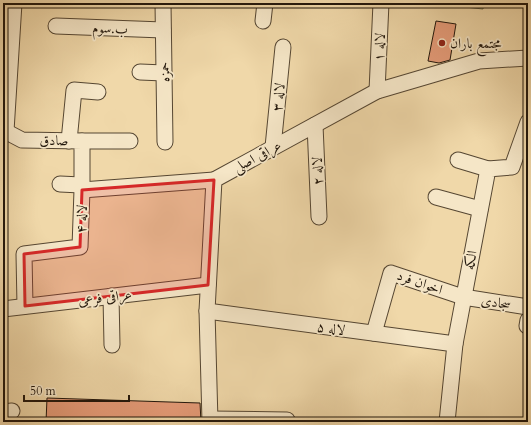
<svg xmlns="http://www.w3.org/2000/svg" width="531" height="425" font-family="Cardo,Amiri,serif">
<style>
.green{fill:#b5bf8b;stroke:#6b6a4b}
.building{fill:#e69c79;stroke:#21160b}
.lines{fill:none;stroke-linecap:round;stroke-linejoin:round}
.minor-casing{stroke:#554632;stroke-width:17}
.minor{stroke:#f5e6c7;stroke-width:15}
.marked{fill:#d62828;fill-opacity:0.2;stroke:#d62828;stroke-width:3;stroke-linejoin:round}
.poi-dot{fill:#8f2418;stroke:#f5e6c7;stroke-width:1.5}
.labels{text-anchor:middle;stroke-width:3.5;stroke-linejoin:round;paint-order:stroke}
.street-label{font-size:14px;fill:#21160b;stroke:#f5e6c7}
.poi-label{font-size:14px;fill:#21160b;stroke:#f5e6c7;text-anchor:start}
</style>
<rect width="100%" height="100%" fill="#f0d8a9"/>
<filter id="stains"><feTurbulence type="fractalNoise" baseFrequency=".005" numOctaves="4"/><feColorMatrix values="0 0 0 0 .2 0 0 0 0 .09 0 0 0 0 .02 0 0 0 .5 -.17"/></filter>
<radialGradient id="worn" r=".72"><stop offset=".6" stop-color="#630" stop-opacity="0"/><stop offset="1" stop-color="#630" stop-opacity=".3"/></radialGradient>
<polygon class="green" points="428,3 484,3 483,9"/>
<g class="building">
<polygon points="436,21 456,24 450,60 439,63 428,61"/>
<polygon points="47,398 200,403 201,422 46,422"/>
</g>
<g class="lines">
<defs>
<g id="minor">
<polyline points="163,3 165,142"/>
<polyline points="263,21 265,3"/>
<polyline points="56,26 163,30"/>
<polyline points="140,72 164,73"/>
<polyline points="377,91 381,3"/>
<polyline points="315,125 319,217"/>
<polyline points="3,130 22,140 82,141 82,190"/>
<polyline points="6,131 14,3"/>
<polyline points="69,141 74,90 98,92"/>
<polyline points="82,141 130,141"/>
<polyline points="273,147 283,47"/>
<polyline points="458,160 488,169"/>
<polyline points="60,184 81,185"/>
<polyline points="436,197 480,209"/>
<polyline points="111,296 112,345"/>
<polyline points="25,306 24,254 80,247 82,190 214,180"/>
<polyline points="3,309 208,285"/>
<polyline points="207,311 455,344"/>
<polyline points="527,326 528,320"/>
<polyline points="374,333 391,273 463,297 528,307"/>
<polyline points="3,412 12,411"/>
<polyline points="210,419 287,420"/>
<polyline points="210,422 207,311 214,180 377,91 479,61 528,58"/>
<polyline points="447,422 455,344 488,169 512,167 528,122"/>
</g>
</defs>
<use href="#minor" class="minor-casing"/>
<use href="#minor" class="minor"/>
</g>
<path class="marked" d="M 214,180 L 208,285 L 25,306 L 24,254 L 80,247 L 82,190 Z"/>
<circle class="poi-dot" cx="442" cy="43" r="4"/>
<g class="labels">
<g class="street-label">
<text transform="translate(110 28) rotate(2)" y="5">ب.سوم</text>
<text transform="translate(379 47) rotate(-87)" y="5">لاله ۱</text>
<text transform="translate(164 72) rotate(-91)" y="5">حمزه</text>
<text transform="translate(278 97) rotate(-84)" y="5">لاله ۳</text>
<text transform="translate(54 140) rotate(1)" y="5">صادق</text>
<text transform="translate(257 156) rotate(-28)" y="5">عراقی اصلی</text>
<text transform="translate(317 171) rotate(-92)" y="5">لاله ۲</text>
<text transform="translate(81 219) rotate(-88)" y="5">لاله ۴</text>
<text transform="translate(470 260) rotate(-79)" y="5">الکه</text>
<text transform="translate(420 282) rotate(19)" y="5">اخوان فرد</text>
<text transform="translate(105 297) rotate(-7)" y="5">عراقی فرعی</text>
<text transform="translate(496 302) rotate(9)" y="5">سجادی</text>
<text transform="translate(331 328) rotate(8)" y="5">لاله ۵</text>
</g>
<g class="poi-label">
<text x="450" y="48">مجتمع باران</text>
</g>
</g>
<rect width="531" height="425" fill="none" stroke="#f0d8a9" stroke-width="16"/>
<rect x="4" y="4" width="523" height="417" fill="none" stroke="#21160b" stroke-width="2"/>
<rect x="8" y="8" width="515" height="409" fill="none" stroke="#21160b"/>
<path d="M24 395v6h105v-6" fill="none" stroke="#21160b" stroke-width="2"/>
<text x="30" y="395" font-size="12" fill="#21160b" stroke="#f5e6c7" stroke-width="3" paint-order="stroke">50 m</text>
<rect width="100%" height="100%" filter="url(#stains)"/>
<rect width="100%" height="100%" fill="url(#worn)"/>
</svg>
